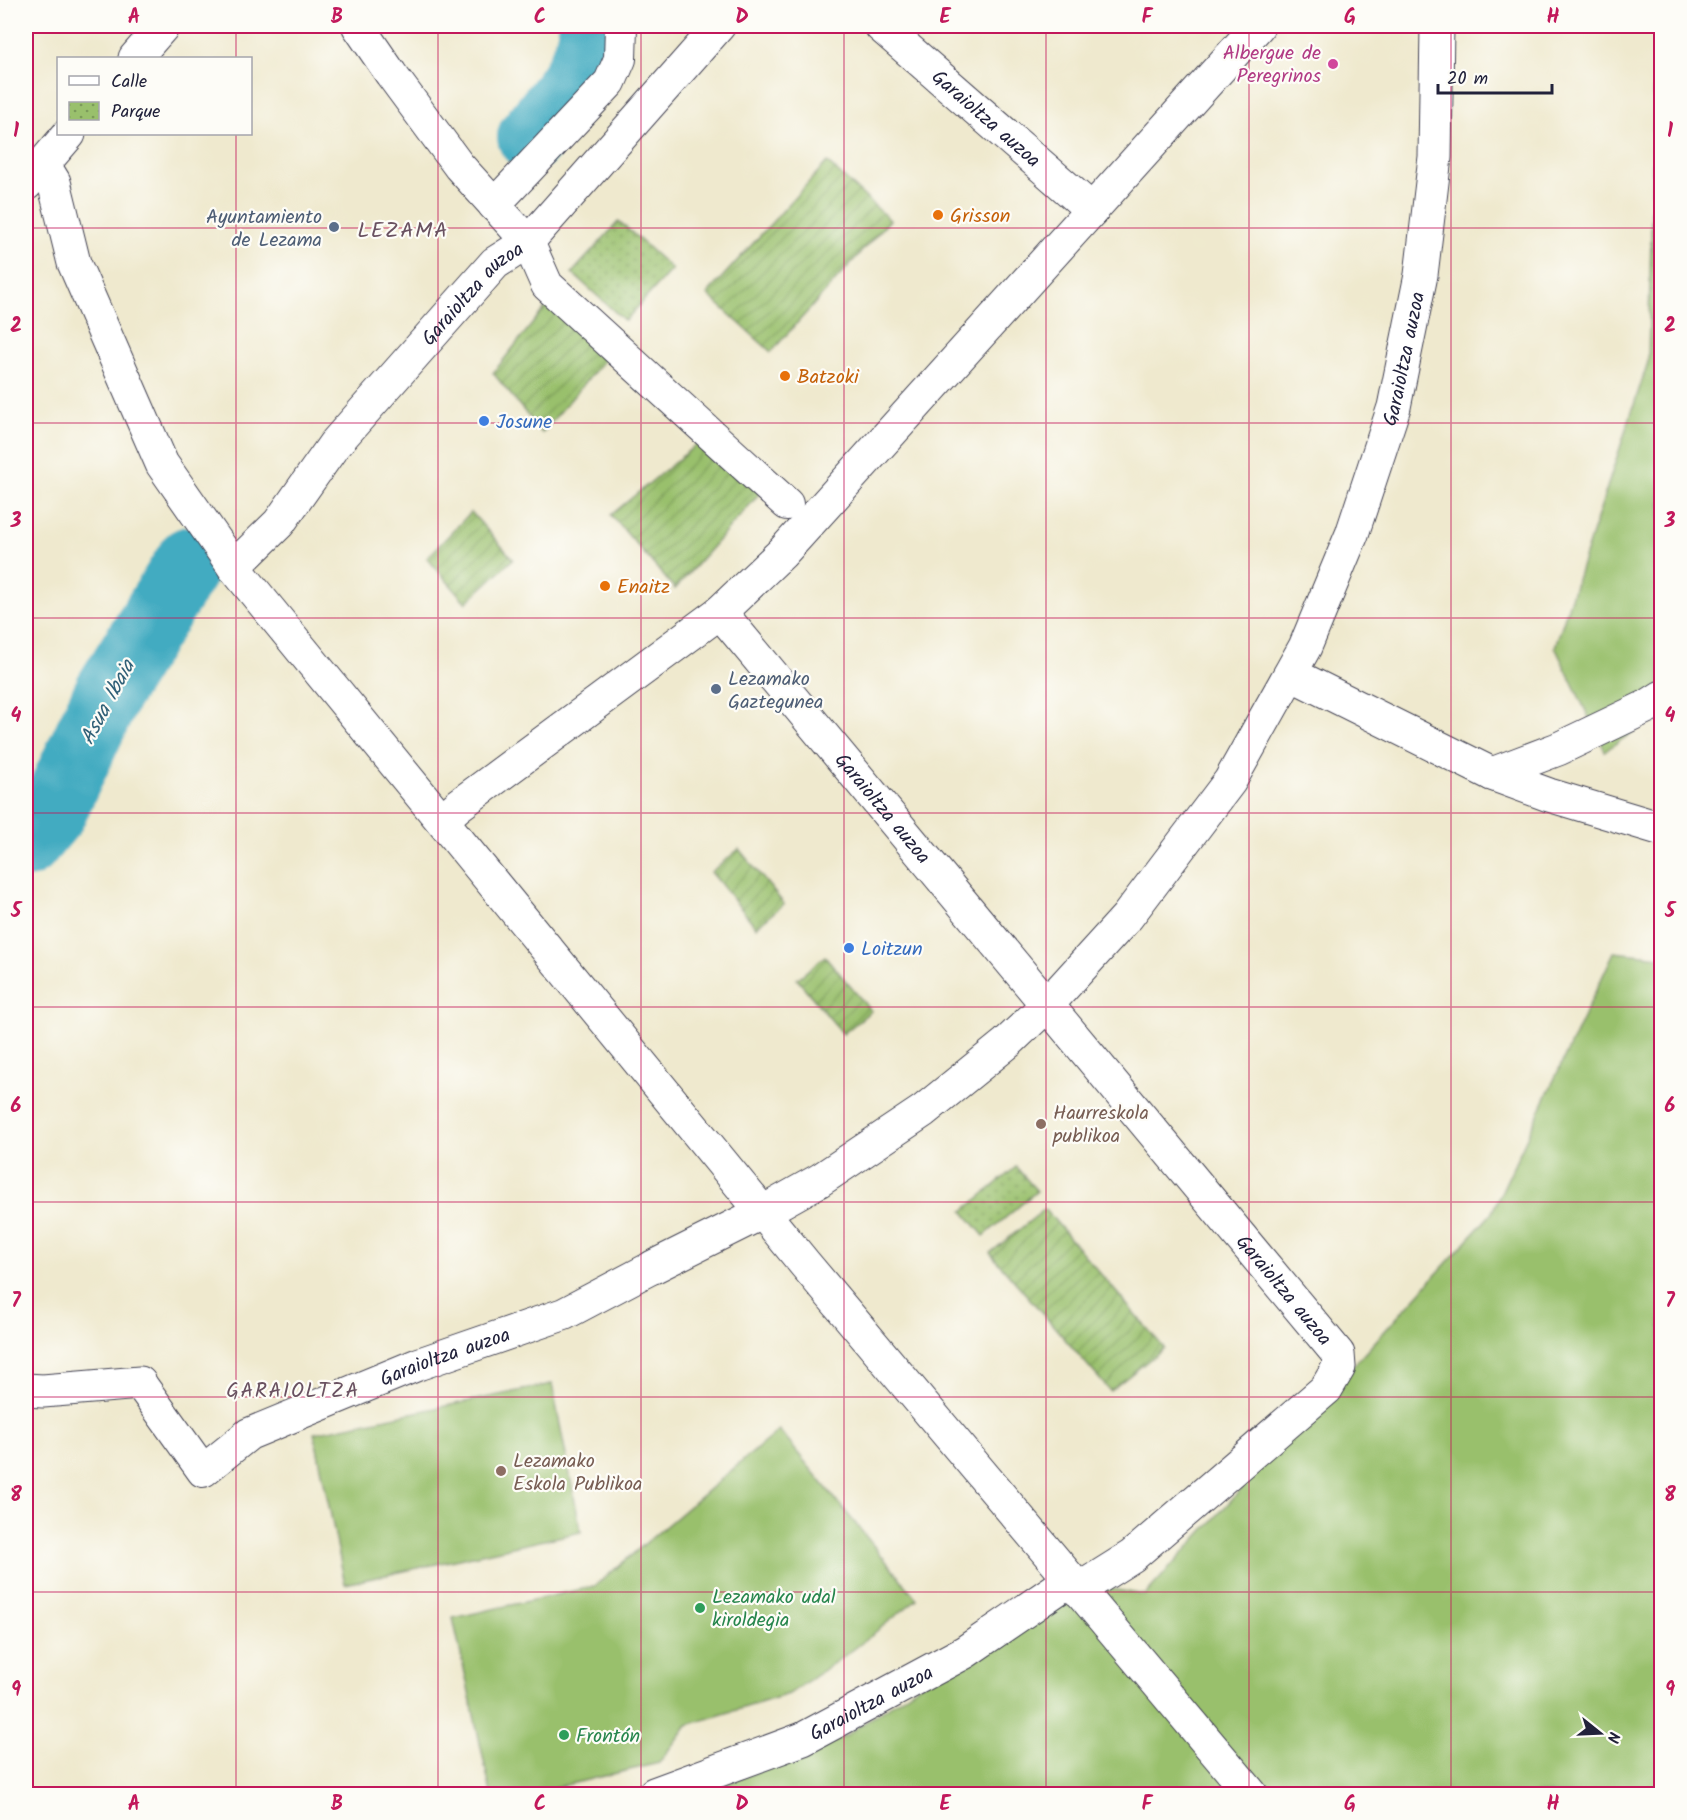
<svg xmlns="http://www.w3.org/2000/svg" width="1687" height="1820" font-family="Kalam,sans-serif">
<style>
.grass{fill:#99c06c;stroke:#5e7154;stroke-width:1.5}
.park{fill:url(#park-dots);stroke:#5e7154;stroke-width:1.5}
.garden{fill:url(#garden-furrows);stroke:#5e7154;stroke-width:1.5}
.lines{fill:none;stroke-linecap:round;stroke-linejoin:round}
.river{stroke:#42abc1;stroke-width:68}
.pedestrian-casing{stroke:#414051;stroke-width:34}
.minor-casing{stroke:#414051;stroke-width:35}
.tertiary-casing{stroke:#414051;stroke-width:35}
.pedestrian{stroke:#fff;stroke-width:32}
.minor{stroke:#fff;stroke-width:33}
.tertiary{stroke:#fff;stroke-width:33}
.grid{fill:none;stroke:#c2185b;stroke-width:1.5;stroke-opacity:0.55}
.hotel-dot{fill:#d1479c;stroke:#fdfcf7;stroke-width:2}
.food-dot{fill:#e8710a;stroke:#fdfcf7;stroke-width:2}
.service-dot{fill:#5c6f8a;stroke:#fdfcf7;stroke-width:2}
.shop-dot{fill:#3f7fe0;stroke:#fdfcf7;stroke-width:2}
.education-dot{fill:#8d6e63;stroke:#fdfcf7;stroke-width:2}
.leisure-dot{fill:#2e9e5b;stroke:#fdfcf7;stroke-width:2}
.labels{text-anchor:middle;stroke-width:4.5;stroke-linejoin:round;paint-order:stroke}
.hotel-label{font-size:20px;fill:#b23c85;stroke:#fdfcf7;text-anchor:end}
.street-label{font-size:20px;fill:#22223b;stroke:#fdfcf7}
.food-label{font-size:20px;fill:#c56008;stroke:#fdfcf7;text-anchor:start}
.service-label{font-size:20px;fill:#4e5e75;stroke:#fdfcf7;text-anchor:end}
.shop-label{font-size:20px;fill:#366cbe;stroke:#fdfcf7;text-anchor:start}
.education-label{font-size:20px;fill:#785e54;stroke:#fdfcf7;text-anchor:start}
.leisure-label{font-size:20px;fill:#27864d;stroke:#fdfcf7;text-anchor:start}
.water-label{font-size:21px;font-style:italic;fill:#306077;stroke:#fdfcf7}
.neighbourhood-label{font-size:21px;letter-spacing:1.5px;fill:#6a5261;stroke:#fdfcf7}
.quarter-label{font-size:22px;letter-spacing:1.5px;fill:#6a5261;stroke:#fdfcf7}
.neatline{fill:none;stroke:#c2185b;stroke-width:2}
.grid-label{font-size:20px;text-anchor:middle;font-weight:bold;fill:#c2185b}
</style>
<defs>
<pattern id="park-dots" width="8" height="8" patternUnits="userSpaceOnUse" patternTransform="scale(1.5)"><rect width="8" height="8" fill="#99c06c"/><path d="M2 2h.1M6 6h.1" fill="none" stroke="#7c9c5a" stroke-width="1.8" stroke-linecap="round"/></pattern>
<pattern id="garden-furrows" width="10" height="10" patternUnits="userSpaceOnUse" patternTransform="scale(1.5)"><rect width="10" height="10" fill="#99c06c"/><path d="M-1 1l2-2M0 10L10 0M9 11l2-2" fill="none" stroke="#7c9c5a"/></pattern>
</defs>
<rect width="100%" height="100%" fill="#fdfcf7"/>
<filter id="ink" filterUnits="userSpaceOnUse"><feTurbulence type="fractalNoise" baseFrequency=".0167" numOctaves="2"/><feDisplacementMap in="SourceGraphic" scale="12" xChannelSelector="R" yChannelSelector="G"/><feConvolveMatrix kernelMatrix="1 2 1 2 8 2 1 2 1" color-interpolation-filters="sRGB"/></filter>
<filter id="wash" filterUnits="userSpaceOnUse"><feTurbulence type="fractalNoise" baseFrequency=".008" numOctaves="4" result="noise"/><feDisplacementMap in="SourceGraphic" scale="24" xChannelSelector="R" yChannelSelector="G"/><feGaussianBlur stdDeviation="1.35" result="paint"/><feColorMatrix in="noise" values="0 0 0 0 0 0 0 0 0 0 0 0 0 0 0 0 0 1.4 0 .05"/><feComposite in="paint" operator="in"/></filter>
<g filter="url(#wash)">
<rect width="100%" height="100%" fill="#efe9ce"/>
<g class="grass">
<polygon points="1656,26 1661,26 1661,713 1605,751 1555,647 1648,362"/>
<polygon points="1614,952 1661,957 1661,1794 688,1794 736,1780 845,1736 968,1652 1054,1579 1145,1595 1491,1214"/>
<polygon points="552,1384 581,1532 345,1584 314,1433"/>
<polygon points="779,1430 917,1599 854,1649 789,1694 687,1725 659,1763 528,1794 491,1794 453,1618 595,1586"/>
</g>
<g class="park">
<polygon points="619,221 672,269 625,321 572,273"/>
<polygon points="1016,1167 1037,1191 984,1236 963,1211"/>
</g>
<g class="garden">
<polygon points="827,162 890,220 771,352 707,294"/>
<polygon points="552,299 612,351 542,433 493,373"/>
<polygon points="704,438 762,491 675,589 611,515"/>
<polygon points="471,512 513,559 466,603 427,558"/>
<polygon points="739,849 784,904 756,927 711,872"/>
<polygon points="825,956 871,1011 843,1034 797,979"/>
<polygon points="1045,1209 1164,1348 1110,1391 990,1253"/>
</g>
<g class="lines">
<g class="river">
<path d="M 531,137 C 557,103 590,70 592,26"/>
<polyline points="26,844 52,813 108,692 190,560"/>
</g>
</g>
</g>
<g filter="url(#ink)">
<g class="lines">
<defs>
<g id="pedestrian">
<polyline points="358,26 391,74 459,166 528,242 547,285 787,504"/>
<polyline points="494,205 610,82 620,59 621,26"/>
<polyline points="528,242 719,26"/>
<path id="s1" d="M 140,1383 L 203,1471 L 249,1434 L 419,1364 L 564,1314 L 653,1267"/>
</g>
<g id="minor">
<path id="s2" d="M 881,26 L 1092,210"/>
<path id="s3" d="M 234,567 L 279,523 L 334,445 L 495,263 L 528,242"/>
<path id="s4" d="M 720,612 L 1338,1354 L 1339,1367 L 1326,1389 L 1132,1556 L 1078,1590"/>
<polyline points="1291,674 1492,774 1549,795 1662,829"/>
<polyline points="1492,774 1558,749 1648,706 1662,697"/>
<polyline points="442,820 459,805 720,612 782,553 1258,26"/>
<path id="s5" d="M 653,1267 L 763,1212 L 820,1180 L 923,1111 L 1007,1043 L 1047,1005 L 1127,917 L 1230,781 L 1305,647 L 1352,534 L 1394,407 L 1421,275 L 1435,157 L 1437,26"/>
<polyline points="26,1390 43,1391 140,1383"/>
<path id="s6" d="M 654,1794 L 803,1739 L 965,1652 L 1070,1580"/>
</g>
<g id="tertiary">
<polyline points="135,58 163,26"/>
<polyline points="43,164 54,182 74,263 162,464 234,567 805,1264 1251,1794"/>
<polyline points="26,184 69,134"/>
</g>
</defs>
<use href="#pedestrian" class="pedestrian-casing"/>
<use href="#minor" class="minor-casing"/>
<use href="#tertiary" class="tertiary-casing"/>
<use href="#pedestrian" class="pedestrian"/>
<use href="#minor" class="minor"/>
<use href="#tertiary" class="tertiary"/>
</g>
</g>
<path class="grid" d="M 236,26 L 236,58M 438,26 L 438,1794M 641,26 L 641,1794M 844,26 L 844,1794M 1046,26 L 1046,1794M 1249,26 L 1249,1794M 1451,26 L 1451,1794M 236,134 L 236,1794M 26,228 L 1662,228M 26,423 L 1662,423M 26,618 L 1662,618M 26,813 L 1662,813M 26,1007 L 1662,1007M 26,1202 L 1662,1202M 26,1397 L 1662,1397M 26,1592 L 1662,1592"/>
<circle class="hotel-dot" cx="1333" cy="64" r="6"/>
<g class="food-dot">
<circle cx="938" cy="215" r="6"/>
<circle cx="785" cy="376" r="6"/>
<circle cx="605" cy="586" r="6"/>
</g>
<g class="service-dot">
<circle cx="334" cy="227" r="6"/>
<circle cx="716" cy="689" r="6"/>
</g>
<g class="shop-dot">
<circle cx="484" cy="421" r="6"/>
<circle cx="849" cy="948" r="6"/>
</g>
<g class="education-dot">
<circle cx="1041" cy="1124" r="6"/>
<circle cx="501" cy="1471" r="6"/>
</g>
<g class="leisure-dot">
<circle cx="700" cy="1608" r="6"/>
<circle cx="564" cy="1735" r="6"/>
</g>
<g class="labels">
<g class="hotel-label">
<text x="1321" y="59">Albergue de<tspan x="1321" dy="23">Peregrinos</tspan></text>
</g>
<g class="street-label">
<text dy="7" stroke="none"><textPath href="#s2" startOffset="140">Garaioltza auzoa</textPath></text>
<text dy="7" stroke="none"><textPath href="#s3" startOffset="364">Garaioltza auzoa</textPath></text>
<text dy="7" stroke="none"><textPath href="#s5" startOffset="1224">Garaioltza auzoa</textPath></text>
<text dy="7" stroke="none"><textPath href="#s4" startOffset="255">Garaioltza auzoa</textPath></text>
<text dy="7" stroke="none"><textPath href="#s4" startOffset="882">Garaioltza auzoa</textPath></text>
<text dy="7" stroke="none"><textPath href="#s1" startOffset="378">Garaioltza auzoa</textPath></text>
<text dy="7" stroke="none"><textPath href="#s6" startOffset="236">Garaioltza auzoa</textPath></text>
</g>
<g class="food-label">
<text x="950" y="222">Grisson</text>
<text x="797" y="383">Batzoki</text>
<text x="617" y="593">Enaitz</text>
</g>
<g class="service-label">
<text x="322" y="223">Ayuntamiento<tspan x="322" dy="23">de Lezama</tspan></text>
<text x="728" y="685" text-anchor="start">Lezamako<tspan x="728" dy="23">Gaztegunea</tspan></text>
</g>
<g class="shop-label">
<text x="496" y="428">Josune</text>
<text x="861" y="955">Loitzun</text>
</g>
<g class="education-label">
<text x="1053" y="1119">Haurreskola<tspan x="1053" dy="23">publikoa</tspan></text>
<text x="513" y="1467">Lezamako<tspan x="513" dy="23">Eskola Publikoa</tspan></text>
</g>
<g class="leisure-label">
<text x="712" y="1603">Lezamako udal<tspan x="712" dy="23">kiroldegia</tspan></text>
<text x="576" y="1742">Frontón</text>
</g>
<g class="water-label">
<text transform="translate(107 702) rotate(-62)" y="7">Asua Ibaia</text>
</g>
<g class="neighbourhood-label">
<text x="293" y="1397">GARAIOLTZA</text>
</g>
<g class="quarter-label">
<text x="403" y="237">LEZAMA</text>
</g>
</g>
<rect width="1687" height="1820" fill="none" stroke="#fdfcf7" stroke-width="66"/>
<rect x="57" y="57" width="195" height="78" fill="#fdfcf7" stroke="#a5a5ac" stroke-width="1.5"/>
<rect x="69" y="76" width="30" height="9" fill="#ffffff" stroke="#a5a5ac" stroke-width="1.5"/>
<text x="111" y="87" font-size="18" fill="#22223b">Calle</text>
<rect x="69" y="102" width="30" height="18" fill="url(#park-dots)" stroke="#a5a5ac" stroke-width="1.5"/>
<text x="111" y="117" font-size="18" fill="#22223b">Parque</text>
<g transform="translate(1600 1733) rotate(108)" stroke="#fdfcf7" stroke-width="4.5" paint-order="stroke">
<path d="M0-4.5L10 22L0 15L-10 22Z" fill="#22223b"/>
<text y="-9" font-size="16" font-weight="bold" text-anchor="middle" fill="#22223b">N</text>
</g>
<path d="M1438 84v9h114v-9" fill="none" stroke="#22223b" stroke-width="3"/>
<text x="1447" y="84" font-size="18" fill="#22223b" stroke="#fdfcf7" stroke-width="4.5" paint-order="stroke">20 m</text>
<rect x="33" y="33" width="1621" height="1754" class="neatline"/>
<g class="grid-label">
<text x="134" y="23">A</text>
<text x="337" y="23">B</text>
<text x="540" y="23">C</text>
<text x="742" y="23">D</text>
<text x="945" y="23">E</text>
<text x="1147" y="23">F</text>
<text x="1350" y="23">G</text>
<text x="1553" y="23">H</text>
<text x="16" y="137">1</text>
<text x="1670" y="137">1</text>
<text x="16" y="332">2</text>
<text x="1670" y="332">2</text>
<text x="16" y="527">3</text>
<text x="1670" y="527">3</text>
<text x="16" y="722">4</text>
<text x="1670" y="722">4</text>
<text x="16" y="917">5</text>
<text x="1670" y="917">5</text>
<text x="16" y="1112">6</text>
<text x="1670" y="1112">6</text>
<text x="16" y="1307">7</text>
<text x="1670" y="1307">7</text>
<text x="16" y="1501">8</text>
<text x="1670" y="1501">8</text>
<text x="16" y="1696">9</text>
<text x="1670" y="1696">9</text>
<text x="134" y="1810">A</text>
<text x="337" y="1810">B</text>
<text x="540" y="1810">C</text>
<text x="742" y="1810">D</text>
<text x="945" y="1810">E</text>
<text x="1147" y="1810">F</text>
<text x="1350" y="1810">G</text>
<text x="1553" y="1810">H</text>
</g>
</svg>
